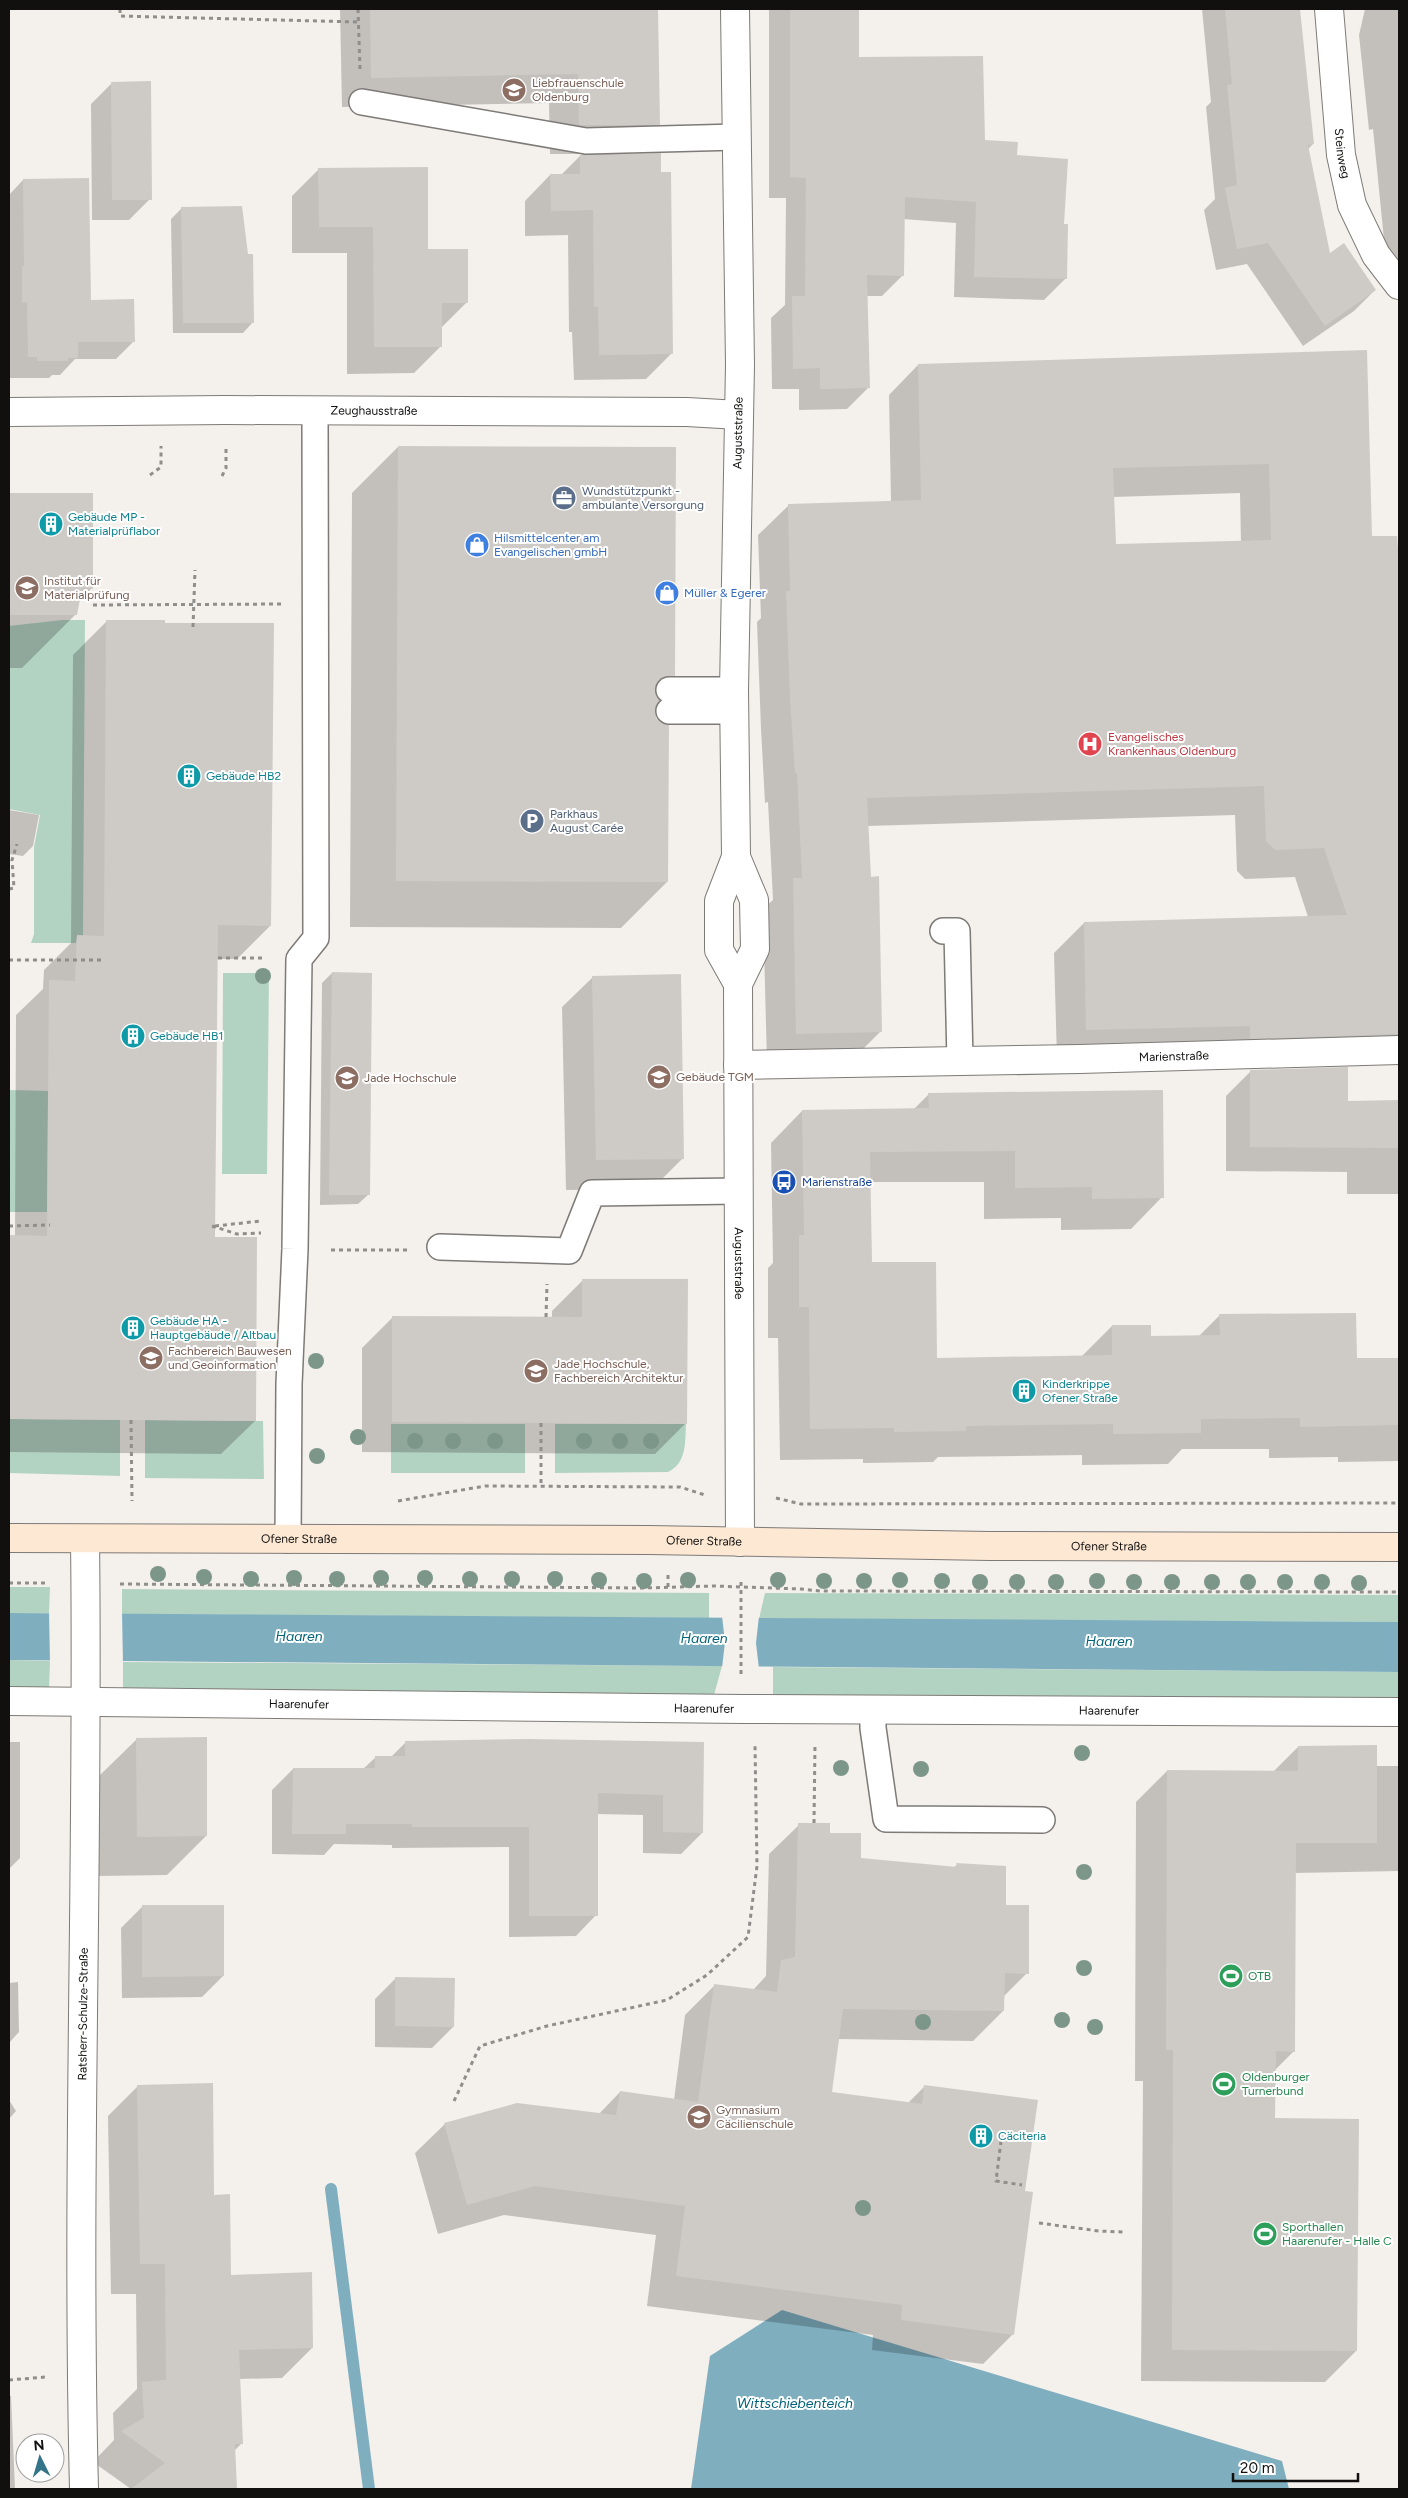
<svg xmlns="http://www.w3.org/2000/svg" width="1408" height="2498" font-family="Figtree,sans-serif">
<style>
.green{fill:#b3d3c2}
.water{fill:#7faebf}
.pier{fill:#f4f0ec}
.shadow{fill:#0003;fill-rule:evenodd}
.lines{fill:none;stroke-linecap:round;stroke-linejoin:round}
.stream{stroke:#7faebf;stroke-width:12}
.building{fill:#cecbc7;fill-rule:evenodd}
.service-casing{stroke:#7e7a77;stroke-width:28}
.minor-casing{stroke:#7e7a77;stroke-width:30}
.secondary-casing{stroke:#7e7a77;stroke-width:30}
.path{stroke:#908e8b;stroke-width:3;stroke-dasharray:4 4;stroke-linecap:butt}
.service{stroke:#fff;stroke-width:25}
.minor{stroke:#fff;stroke-width:28}
.secondary{stroke:#fce8d3;stroke-width:28}
.tree{fill:#7c978a}
.labels{text-anchor:middle;stroke-width:4;stroke-linejoin:round;paint-order:stroke}
.education-label{font-size:12px;fill:#785e54;stroke:#fff;text-anchor:start}
.street-label{font-size:12px;fill:#11100f;stroke:#fff}
.service-label{font-size:12px;fill:#4e5e75;stroke:#fff;text-anchor:start}
.culture-label{font-size:12px;fill:#0d838f;stroke:#fff;text-anchor:start}
.shop-label{font-size:12px;fill:#366cbe;stroke:#fff;text-anchor:start}
.health-label{font-size:12px;fill:#be3a42;stroke:#fff;text-anchor:start}
.transit-label{font-size:12px;fill:#164399;stroke:#fff;text-anchor:start}
.leisure-label{font-size:12px;fill:#27864d;stroke:#fff;text-anchor:start}
.water-label{font-size:14px;font-style:italic;fill:#006279;stroke:#fff}
</style>
<rect width="100%" height="100%" fill="#f4f0ec"/>
<g class="green">
<polygon points="62,620 85,620 83,936 77,936 76,943 31,943 34,934 34,847 40,815 9,809 9,626"/>
<polygon points="223,973 269,973 267,1174 222,1174"/>
<polygon points="9,1090 48,1091 47,1212 9,1212"/>
<polygon points="9,1419 120,1420 120,1476 9,1473"/>
<polygon points="145,1420 263,1421 264,1479 145,1478"/>
<rect x="391" y="1424" width="134" height="49"/>
<path d="M 555,1424 L 686,1424 C 685,1442 687,1463 668,1472 L 555,1473 Z"/>
<polygon points="9,1587 50,1587 49,1613 9,1613"/>
<polygon points="122,1589 709,1593 709,1618 122,1614"/>
<polygon points="765,1593 1399,1595 1399,1622 759,1619"/>
<polygon points="9,1660 50,1661 49,1689 9,1688"/>
<polygon points="123,1662 722,1666 714,1695 123,1689"/>
<polygon points="773,1667 1399,1672 1399,1698 773,1696"/>
</g>
<g class="water">
<polygon points="9,1613 1399,1622 1399,1672 9,1660"/>
<polygon points="782,2310 1282,2461 1289,2489 691,2489 710,2356"/>
</g>
<g class="pier">
<polygon points="49,1611 122,1611 123,1664 50,1663"/>
<polygon points="722,1616 759,1616 756,1643 759,1669 722,1668 725,1642"/>
</g>
<g class="shadow">
<polygon points="340,9 657,9 659,124 628,155 672,353 646,379 574,380 572,332 569,332 568,235 525,236 525,201 550,175 561,175 582,154 550,154 549,103 342,107"/>
<polygon points="769,9 857,9 858,58 983,141 1016,157 1062,225 1066,278 1044,300 954,297 956,223 903,219 903,275 882,296 866,296 868,388 847,409 799,410 799,389 772,389 771,318 785,305 786,198 769,198"/>
<polygon points="1202,9 1299,9 1313,144 1308,149 1329,255 1375,290 1354,311 1303,346 1247,264 1216,270 1204,210 1215,199 1206,107 1211,102"/>
<polygon points="1365,9 1399,9 1399,259 1386,260 1373,129 1369,130 1359,35"/>
<polygon points="112,83 150,199 129,220 92,220 91,104"/>
<polygon points="319,169 427,250 467,302 441,328 441,346 414,373 347,374 347,253 292,253 292,196"/>
<polygon points="23,180 90,301 133,342 116,359 75,359 60,375 52,375 49,378 9,378 9,195"/>
<polygon points="182,208 253,322 243,333 173,333 171,219"/>
<path d="M 1366,352 L 1371,538 L 1379,594 L 1399,593 L 1399,1062 L 1057,1059 L 1054,953 L 1084,923 L 1308,917 L 1295,877 L 1245,879 L 1237,871 L 1235,815 L 867,826 L 881,1031 L 851,1061 L 767,1063 L 763,909 L 773,900 L 768,802 L 765,803 L 761,729 L 757,622 L 761,618 L 758,535 L 788,506 L 891,502 L 889,395 L 918,365 ZM 1240,493 L 1241,542 L 1115,545 L 1113,497 Z"/>
<polygon points="398,447 672,675 655,692 653,710 667,882 621,928 350,927 352,493"/>
<polygon points="9,494 92,495 91,589 78,603 76,614 22,668 9,668"/>
<polygon points="107,621 270,926 237,959 216,959 214,1238 255,1421 221,1454 9,1452 9,1237 15,1237 16,1015 43,989 44,970 71,943 73,655"/>
<polygon points="9,810 39,815 33,846 23,856 9,854"/>
<polygon points="332,973 369,1194 358,1204 320,1205 322,983"/>
<polygon points="593,977 683,1158 652,1189 566,1190 562,1007"/>
<polygon points="1251,1071 1347,1102 1399,1102 1399,1194 1347,1194 1347,1172 1226,1171 1226,1096"/>
<polygon points="929,1094 1162,1197 1131,1229 1061,1230 1061,1218 984,1219 984,1182 869,1182 871,1264 936,1359 1081,1357 1112,1326 1150,1337 1199,1336 1220,1315 1355,1359 1399,1359 1399,1461 1338,1462 1338,1457 1269,1458 1269,1449 1182,1449 1168,1464 1082,1465 1082,1455 938,1457 933,1462 863,1463 863,1459 780,1460 778,1338 768,1338 768,1268 773,1263 771,1143 802,1111 913,1110"/>
<polygon points="583,1280 686,1423 655,1454 362,1452 362,1348 393,1317 552,1318 552,1311"/>
<polygon points="137,1739 206,1836 167,1875 98,1876 97,1778"/>
<polygon points="9,1742 20,1742 20,1858 9,1869"/>
<polygon points="406,1742 703,1744 702,1833 681,1854 643,1853 643,1815 597,1814 596,1915 576,1936 509,1937 509,1847 392,1848 392,1845 334,1844 324,1855 272,1854 272,1790 293,1769 363,1769 376,1757 391,1757"/>
<polygon points="1298,1747 1376,1766 1399,1766 1399,1871 1295,1873 1294,2051 1274,2071 1274,2120 1356,2351 1325,2382 1141,2381 1143,2081 1135,2081 1136,1802 1167,1771 1273,1772"/>
<polygon points="799,1825 829,1834 860,1859 953,1868 957,1865 1005,1906 1027,1973 1003,1997 1003,2011 973,2041 837,2039 830,2093 908,2103 925,2086 1024,2192 1013,2334 983,2364 872,2350 873,2335 647,2306 656,2235 504,2215 438,2234 415,2153 445,2124 599,2114 620,2092 674,2100 685,2015 715,1985 753,1990 766,1976 769,1854"/>
<polygon points="142,1907 223,1976 202,1997 122,1998 121,1928"/>
<polygon points="396,1978 453,2027 432,2048 375,2047 375,1999"/>
<polygon points="18,1982 19,2032 9,2043 9,1983"/>
<polygon points="138,2086 212,2196 230,2276 312,2348 282,2378 239,2379 242,2443 234,2451 235,2489 131,2489 93,2462 114,2440 113,2413 137,2389 136,2294 111,2294 108,2116"/>
<polygon points="9,2100 16,2111 9,2119"/>
<polygon points="9,2396 11,2396 15,2489 9,2489"/>
</g>
<g class="lines">
<polyline class="stream" points="331,2189 369,2489"/>
</g>
<g class="building">
<polygon points="370,9 658,9 660,125 579,125 578,74 371,78"/>
<polygon points="790,9 859,9 859,57 983,56 985,140 1018,142 1017,155 1068,159 1064,224 1068,224 1067,279 974,277 976,202 905,197 904,276 867,275 870,388 820,389 820,368 793,369 792,296 805,296 806,178 790,177"/>
<polygon points="1225,9 1300,9 1314,144 1308,145 1330,253 1344,243 1376,290 1325,326 1268,243 1237,249 1225,188 1237,185 1227,85 1232,84"/>
<polygon points="151,81 152,200 112,200 111,82"/>
<polygon points="661,153 661,172 671,172 673,354 599,355 598,307 594,307 593,210 551,211 550,174 580,174 580,155"/>
<polygon points="428,167 428,249 468,249 468,303 442,303 442,347 374,347 373,227 319,227 318,168"/>
<polygon points="89,178 91,300 134,299 135,342 78,342 78,358 68,358 68,361 37,361 37,357 28,357 27,302 22,303 22,266 24,266 23,179"/>
<polygon points="242,206 248,254 253,254 254,323 183,323 181,207"/>
<path d="M 1367,350 L 1372,536 L 1397,536 L 1399,560 L 1399,1034 L 1250,1039 L 1250,1026 L 1086,1030 L 1084,922 L 1347,915 L 1324,848 L 1275,850 L 1266,841 L 1264,786 L 867,798 L 871,877 L 879,876 L 882,1032 L 796,1034 L 793,878 L 802,878 L 797,773 L 795,773 L 790,698 L 786,591 L 790,591 L 788,504 L 921,500 L 918,364 ZM 1269,464 L 1271,540 L 1116,544 L 1113,468 Z"/>
<polygon points="398,446 676,447 675,676 661,678 655,690 660,700 655,711 656,718 661,723 669,725 668,882 396,881"/>
<polygon points="9,493 93,493 93,589 82,588 77,615 9,615"/>
<polygon points="106,620 165,620 165,623 274,623 271,926 218,925 215,1237 257,1237 256,1421 9,1419 9,1235 47,1236 49,980 75,981 77,935 104,936"/>
<polygon points="332,972 372,973 370,1195 329,1195"/>
<polygon points="681,974 684,1159 596,1160 592,976"/>
<polygon points="1348,1067 1348,1101 1399,1100 1399,1148 1250,1147 1250,1070"/>
<polygon points="1163,1090 1164,1198 1092,1199 1092,1187 1015,1188 1015,1151 870,1152 872,1262 936,1262 937,1358 1112,1355 1112,1325 1151,1325 1151,1336 1220,1335 1219,1314 1356,1313 1357,1358 1399,1358 1399,1425 1300,1427 1300,1418 1201,1419 1201,1433 1113,1434 1113,1424 966,1426 966,1431 894,1432 894,1428 810,1429 809,1307 799,1307 799,1235 804,1235 802,1110 929,1108 928,1093"/>
<polygon points="582,1279 688,1279 687,1424 392,1422 392,1316 582,1317"/>
<polygon points="207,1737 207,1836 137,1837 136,1738"/>
<polygon points="529,1739 704,1742 703,1833 663,1832 663,1795 598,1793 598,1916 529,1916 529,1827 412,1827 412,1824 346,1824 346,1834 292,1834 293,1768 375,1768 375,1756 405,1756 405,1741"/>
<polygon points="1377,1745 1377,1843 1296,1843 1295,2052 1276,2051 1275,2118 1359,2119 1357,2351 1172,2350 1173,2050 1166,2050 1167,1770 1298,1771 1298,1746"/>
<polygon points="798,1823 830,1823 830,1833 861,1833 861,1858 957,1867 956,1863 1006,1866 1006,1905 1029,1905 1029,1974 1005,1973 1004,2011 843,2009 832,2092 922,2104 924,2085 1038,2100 1025,2191 1033,2192 1014,2335 901,2320 902,2305 676,2276 685,2206 535,2186 467,2205 444,2123 517,2103 616,2115 620,2091 698,2102 714,1984 777,1992 781,1960 795,1957"/>
<polygon points="142,1905 224,1905 224,1976 142,1977"/>
<polygon points="395,1977 455,1978 454,2027 395,2026"/>
<polygon points="213,2083 214,2195 230,2194 231,2275 312,2272 313,2348 239,2350 243,2444 235,2444 237,2489 131,2489 165,2463 121,2431 144,2418 142,2382 166,2380 165,2264 140,2264 137,2085"/>
</g>
<g class="lines">
<defs>
<g id="service">
<polyline points="362,102 586,141 737,137"/>
<polyline points="669,690 734,690"/>
<polyline points="669,711 734,711"/>
<polyline points="943,931 957,931 960,1061"/>
<polyline points="440,1247 569,1251 592,1193 738,1191"/>
<polyline points="288,1540 289,1384 295,1249 299,959 316,938 315,411"/>
<polyline points="873,1709 873,1728 886,1819 1042,1820"/>
</g>
<g id="minor">
<polyline points="735,9 740,365 734,690 736,857 719,901 719,950 738,984"/>
<path id="s1" d="M 1329,9 L 1341,155 L 1352,205 L 1376,255 L 1399,285"/>
<path id="s2" d="M 9,412 L 226,410 L 687,412 L 739,415"/>
<path id="s3" d="M 736,857 L 754,900 L 755,949 L 738,984 L 740,1542"/>
<path id="s4" d="M 738,1065 L 1080,1059 L 1399,1050"/>
<path id="s5" d="M 9,1701 L 743,1709 L 1399,1712"/>
<path id="s6" d="M 84,2489 C 76,2173 89,1856 85,1539"/>
</g>
<g id="secondary">
<path id="s7" d="M 9,1538 L 649,1540 L 989,1546 L 1399,1547"/>
</g>
</defs>
<use href="#service" class="service-casing"/>
<use href="#minor" class="minor-casing"/>
<use href="#secondary" class="secondary-casing"/>
<g class="path">
<polyline points="120,9 120,16 359,22"/>
<polyline points="358,9 360,69"/>
<polyline points="150,475 161,467 161,446"/>
<polyline points="222,476 226,468 226,445"/>
<polyline points="93,605 281,604"/>
<polyline points="193,627 195,570"/>
<polyline points="9,889 14,888 12,860 17,844"/>
<polyline points="218,958 264,958"/>
<polyline points="9,960 103,960"/>
<polyline points="9,1226 50,1225"/>
<polyline points="212,1226 237,1234 261,1233"/>
<polyline points="215,1226 261,1221"/>
<polyline points="331,1250 407,1250"/>
<polyline points="546,1317 547,1284"/>
<polyline points="131,1420 132,1501"/>
<polyline points="541,1423 541,1486"/>
<polyline points="776,1498 801,1504 1399,1503"/>
<polyline points="398,1501 485,1486 680,1487 705,1495"/>
<polyline points="668,1575 668,1588"/>
<polyline points="9,1583 49,1583"/>
<polyline points="120,1584 643,1588 713,1586 801,1589 820,1591 1399,1592"/>
<polyline points="741,1674 741,1578"/>
<polyline points="814,1823 815,1744"/>
<polyline points="454,2101 480,2046 547,2026 667,2000 707,1975 748,1937 757,1866 755,1745"/>
<polyline points="1001,2141 996,2181 1022,2185"/>
<polyline points="1039,2223 1099,2231 1123,2232"/>
<polyline points="9,2380 46,2377"/>
</g>
<use href="#service" class="service"/>
<use href="#minor" class="minor"/>
<use href="#secondary" class="secondary"/>
</g>
<g class="tree">
<circle cx="263" cy="976" r="8"/>
<circle cx="316" cy="1361" r="8"/>
<circle cx="358" cy="1437" r="8"/>
<circle cx="415" cy="1441" r="8"/>
<circle cx="453" cy="1441" r="8"/>
<circle cx="495" cy="1441" r="8"/>
<circle cx="584" cy="1441" r="8"/>
<circle cx="620" cy="1441" r="8"/>
<circle cx="651" cy="1441" r="8"/>
<circle cx="317" cy="1456" r="8"/>
<circle cx="158" cy="1574" r="8"/>
<circle cx="204" cy="1577" r="8"/>
<circle cx="294" cy="1578" r="8"/>
<circle cx="381" cy="1578" r="8"/>
<circle cx="425" cy="1578" r="8"/>
<circle cx="251" cy="1579" r="8"/>
<circle cx="337" cy="1579" r="8"/>
<circle cx="470" cy="1579" r="8"/>
<circle cx="512" cy="1579" r="8"/>
<circle cx="555" cy="1579" r="8"/>
<circle cx="599" cy="1580" r="8"/>
<circle cx="688" cy="1580" r="8"/>
<circle cx="778" cy="1580" r="8"/>
<circle cx="900" cy="1580" r="8"/>
<circle cx="644" cy="1581" r="8"/>
<circle cx="824" cy="1581" r="8"/>
<circle cx="864" cy="1581" r="8"/>
<circle cx="942" cy="1581" r="8"/>
<circle cx="1097" cy="1581" r="8"/>
<circle cx="980" cy="1582" r="8"/>
<circle cx="1017" cy="1582" r="8"/>
<circle cx="1056" cy="1582" r="8"/>
<circle cx="1134" cy="1582" r="8"/>
<circle cx="1172" cy="1582" r="8"/>
<circle cx="1212" cy="1582" r="8"/>
<circle cx="1248" cy="1582" r="8"/>
<circle cx="1285" cy="1582" r="8"/>
<circle cx="1322" cy="1582" r="8"/>
<circle cx="1359" cy="1583" r="8"/>
<circle cx="1082" cy="1753" r="8"/>
<circle cx="841" cy="1768" r="8"/>
<circle cx="921" cy="1769" r="8"/>
<circle cx="1084" cy="1872" r="8"/>
<circle cx="1084" cy="1968" r="8"/>
<circle cx="1062" cy="2020" r="8"/>
<circle cx="923" cy="2022" r="8"/>
<circle cx="1095" cy="2027" r="8"/>
<circle cx="863" cy="2208" r="8"/>
</g>
<defs>
<symbol id="school-disc" viewBox="-11 -11 22 22"><circle r="9.5" fill="#8d6e63" stroke="#fff"/><path d="M0-5L7-2L0 1L-7-2ZM-4 1L0 2.5L4 1V4Q0 6-4 4Z" fill="#fff"/></symbol>
<symbol id="office-disc" viewBox="-11 -11 22 22"><circle r="9.5" fill="#5c6f8a" stroke="#fff"/><path d="M-6-3h4V-5.5h4V-3h4V5H-6ZM-1-4.5V-3h2v-1.5ZM-6 0V1H6V0Z" fill="#fff"/></symbol>
<symbol id="building-disc" viewBox="-11 -11 22 22"><circle r="9.5" fill="#0f9aa8" stroke="#fff"/><path d="M-4-6H4V6H1V3H-1V6H-4ZM-2.5-4.3h1.7v1.8h-1.7ZM.8-4.3h1.7v1.8H.8ZM-2.5-1h1.7V.8h-1.7ZM.8-1h1.7V.8H.8Z" fill="#fff"/></symbol>
<symbol id="shop-disc" viewBox="-11 -11 22 22"><circle r="9.5" fill="#3f7fe0" stroke="#fff"/><path d="M-5-2.5h2.3a2.7 3.5 0 0 1 5.4 0H5L5.5 6h-11ZM-1.5-2.5h3a1.5 2.3 0 0 0-3 0Z" fill="#fff"/></symbol>
<symbol id="university-disc" viewBox="-11 -11 22 22"><circle r="9.5" fill="#8d6e63" stroke="#fff"/><path d="M0-5L7-2L0 1L-7-2ZM-4 1L0 2.5L4 1V4Q0 6-4 4Z" fill="#fff"/></symbol>
<symbol id="hospital-disc" viewBox="-11 -11 22 22"><circle r="9.5" fill="#e0444e" stroke="#fff"/><path d="M-5-5h3v3.5h4V-5h3V5h-3V1.5h-4V5h-3Z" fill="#fff"/></symbol>
<symbol id="parking-disc" viewBox="-11 -11 22 22"><circle r="9.5" fill="#5c6f8a" stroke="#fff"/><path d="M-3.5-5.5H1a3.5 3.5 0 0 1 0 7H-1V5.5H-3.5ZM-1-3.4V-.6H.8a1.4 1.4 0 0 0 0-2.8Z" fill="#fff"/></symbol>
<symbol id="bus-disc" viewBox="-11 -11 22 22"><circle r="9.5" fill="#1a4fb4" stroke="#fff"/><path d="M-5-6H5V4H4V6H2V4H-2V6H-4V4H-5ZM-3.5-4V0h7V-4ZM-3.5 1.2v1.5H-2V1.2ZM2 1.2v1.5H3.5V1.2Z" fill="#fff"/></symbol>
<symbol id="stadium-disc" viewBox="-11 -11 22 22"><circle r="9.5" fill="#2e9e5b" stroke="#fff"/><path d="M0-5a6.5 5 0 1 0 0 10a6.5 5 0 1 0 0-10ZM-3.5-1.8h7v3.6h-7Z" fill="#fff"/></symbol>
</defs>
<g fill-rule="evenodd">
<use href="#school-disc" x="500" y="76" width="28" height="28"/>
<use href="#office-disc" x="550" y="484" width="28" height="28"/>
<use href="#building-disc" x="37" y="510" width="28" height="28"/>
<use href="#shop-disc" x="463" y="531" width="28" height="28"/>
<use href="#university-disc" x="13" y="574" width="28" height="28"/>
<use href="#shop-disc" x="653" y="579" width="28" height="28"/>
<use href="#hospital-disc" x="1076" y="730" width="28" height="28"/>
<use href="#building-disc" x="175" y="762" width="28" height="28"/>
<use href="#parking-disc" x="518" y="807" width="28" height="28"/>
<use href="#building-disc" x="119" y="1022" width="28" height="28"/>
<use href="#university-disc" x="645" y="1063" width="28" height="28"/>
<use href="#university-disc" x="333" y="1064" width="28" height="28"/>
<use href="#bus-disc" x="770" y="1168" width="28" height="28"/>
<use href="#building-disc" x="119" y="1314" width="28" height="28"/>
<use href="#university-disc" x="137" y="1344" width="28" height="28"/>
<use href="#university-disc" x="522" y="1357" width="28" height="28"/>
<use href="#building-disc" x="1010" y="1377" width="28" height="28"/>
<use href="#stadium-disc" x="1217" y="1962" width="28" height="28"/>
<use href="#stadium-disc" x="1210" y="2070" width="28" height="28"/>
<use href="#school-disc" x="685" y="2103" width="28" height="28"/>
<use href="#building-disc" x="967" y="2122" width="28" height="28"/>
<use href="#stadium-disc" x="1251" y="2220" width="28" height="28"/>
</g>
<g class="labels">
<g class="education-label">
<text x="532" y="87">Liebfrauenschule<tspan x="532" dy="14">Oldenburg</tspan></text>
<text x="44" y="585">Institut für<tspan x="44" dy="14">Materialprüfung</tspan></text>
<text x="676" y="1081">Gebäude TGM</text>
<text x="364" y="1082">Jade Hochschule</text>
<text x="168" y="1355">Fachbereich Bauwesen<tspan x="168" dy="14">und Geoinformation</tspan></text>
<text x="554" y="1368">Jade Hochschule,<tspan x="554" dy="14">Fachbereich Architektur</tspan></text>
<text x="716" y="2114">Gymnasium<tspan x="716" dy="14">Cäcilienschule</tspan></text>
</g>
<g class="street-label">
<text dy="4" stroke="none"><textPath href="#s1" startOffset="145">Steinweg</textPath></text>
<text dy="4" stroke="none"><textPath href="#s2" startOffset="365">Zeughausstraße</textPath></text>
<text transform="translate(738 433) rotate(-89)" y="4">Auguststraße</text>
<text dy="4" stroke="none"><textPath href="#s4" startOffset="436">Marienstraße</textPath></text>
<text dy="4" stroke="none"><textPath href="#s3" startOffset="414">Auguststraße</textPath></text>
<text dy="4" stroke="none"><textPath href="#s7" startOffset="290">Ofener Straße</textPath></text>
<text dy="4" stroke="none"><textPath href="#s7" startOffset="695">Ofener Straße</textPath></text>
<text dy="4" stroke="none"><textPath href="#s7" startOffset="1100">Ofener Straße</textPath></text>
<text dy="4" stroke="none"><textPath href="#s5" startOffset="290">Haarenufer</textPath></text>
<text dy="4" stroke="none"><textPath href="#s5" startOffset="695">Haarenufer</textPath></text>
<text dy="4" stroke="none"><textPath href="#s5" startOffset="1100">Haarenufer</textPath></text>
<text dy="4" stroke="none"><textPath href="#s6" startOffset="475">Ratsherr-Schulze-Straße</textPath></text>
</g>
<g class="service-label">
<text x="582" y="495">Wundstützpunkt -<tspan x="582" dy="14">ambulante Versorgung</tspan></text>
<text x="550" y="818">Parkhaus<tspan x="550" dy="14">August Carée</tspan></text>
</g>
<g class="culture-label">
<text x="68" y="521">Gebäude MP -<tspan x="68" dy="14">Materialprüflabor</tspan></text>
<text x="206" y="780">Gebäude HB2</text>
<text x="150" y="1040">Gebäude HB1</text>
<text x="150" y="1325">Gebäude HA -<tspan x="150" dy="14">Hauptgebäude / Altbau</tspan></text>
<text x="1042" y="1388">Kinderkrippe<tspan x="1042" dy="14">Ofener Straße</tspan></text>
<text x="998" y="2140">Cäciteria</text>
</g>
<g class="shop-label">
<text x="494" y="542">Hilsmittelcenter am<tspan x="494" dy="14">Evangelischen gmbH</tspan></text>
<text x="684" y="597">Müller &amp; Egerer</text>
</g>
<g class="health-label">
<text x="1108" y="741">Evangelisches<tspan x="1108" dy="14">Krankenhaus Oldenburg</tspan></text>
</g>
<g class="transit-label">
<text x="802" y="1186">Marienstraße</text>
</g>
<g class="leisure-label">
<text x="1248" y="1980">OTB</text>
<text x="1242" y="2081">Oldenburger<tspan x="1242" dy="14">Turnerbund</tspan></text>
<text x="1282" y="2231">Sporthallen<tspan x="1282" dy="14">Haarenufer - Halle C</tspan></text>
</g>
<g class="water-label">
<text x="299" y="1641">Haaren</text>
<text x="704" y="1643">Haaren</text>
<text x="1109" y="1646">Haaren</text>
<text x="795" y="2408">Wittschiebenteich</text>
</g>
</g>
<rect width="1408" height="2498" fill="none" stroke="#11100f" stroke-width="20"/>
<g transform="translate(40 2458) rotate(355)"><circle r="24" fill="#ffffff" stroke="#a09f9f"/>
<path d="M0-4L9 19L0 12L-9 19Z" fill="#347488"/>
<text y="-8" font-size="14" font-weight="bold" text-anchor="middle" fill="#11100f">N</text>
</g>
<path d="M1233 2473v8h125v-8" fill="none" stroke="#11100f" stroke-width="2.5"/>
<text x="1240" y="2473" font-size="15" fill="#11100f" stroke="#ffffff" stroke-width="4" paint-order="stroke">20 m</text>
</svg>
